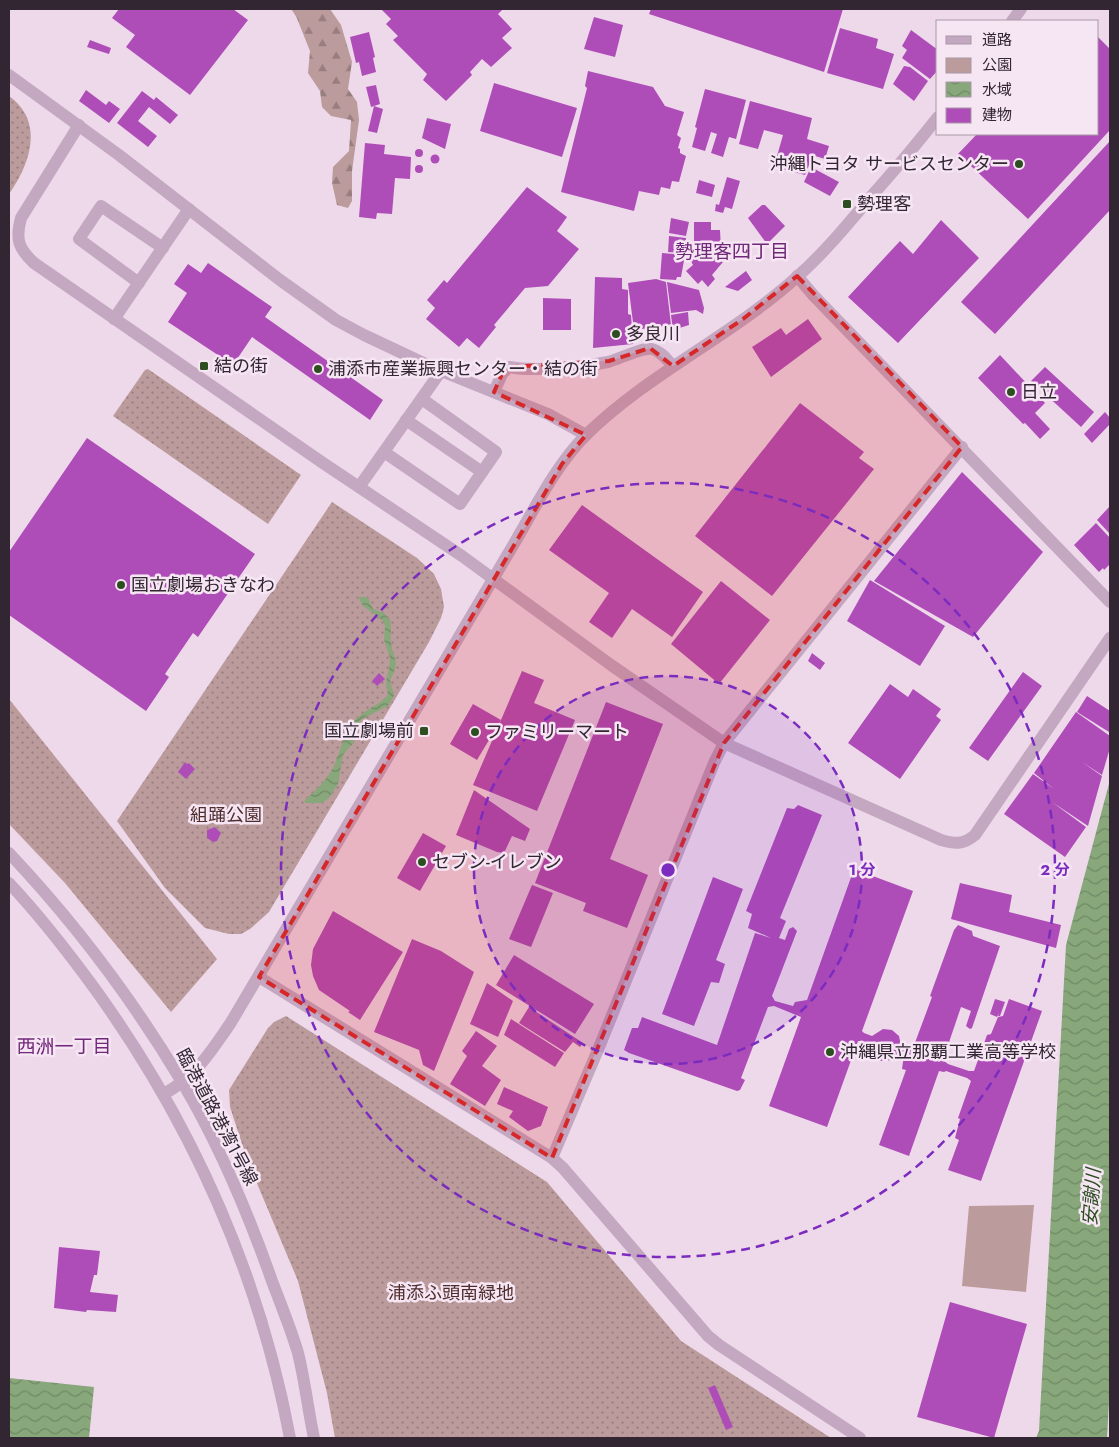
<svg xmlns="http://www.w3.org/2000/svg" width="1119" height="1447" font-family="Jost,'Noto Sans JP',sans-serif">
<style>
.green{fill:url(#green-dots)}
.forest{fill:url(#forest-firs)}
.pitch{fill:#bb9b9b}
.water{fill:url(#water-waves)}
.building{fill:#af4db8}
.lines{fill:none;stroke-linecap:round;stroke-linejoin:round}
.minor{stroke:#c4a7c1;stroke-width:12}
.marked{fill:#d62828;fill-opacity:0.2;stroke:#d62828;stroke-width:4;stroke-dasharray:10 6;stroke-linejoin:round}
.ring{fill:none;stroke:#7b2cbf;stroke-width:2.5;stroke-dasharray:9 6}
.poi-dot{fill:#2d4e21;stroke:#f6e5f3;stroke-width:2}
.labels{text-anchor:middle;stroke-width:5;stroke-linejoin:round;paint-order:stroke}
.poi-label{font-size:18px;fill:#312632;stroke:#f6e5f3;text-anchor:start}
.park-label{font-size:18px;fill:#4d2e2d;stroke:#f6e5f3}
.street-label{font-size:18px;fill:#312632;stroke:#f6e5f3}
.neighbourhood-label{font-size:19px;fill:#702878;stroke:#f6e5f3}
.water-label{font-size:19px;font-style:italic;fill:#2d4e21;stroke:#f6e5f3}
.centre{fill:#7b2cbf;stroke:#f6e5f3;stroke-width:2.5}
.ring-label{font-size:15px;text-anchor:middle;font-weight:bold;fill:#7b2cbf;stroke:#f6e5f3;stroke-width:5;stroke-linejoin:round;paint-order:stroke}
</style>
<defs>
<pattern id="green-dots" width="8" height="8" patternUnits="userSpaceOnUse" patternTransform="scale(1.25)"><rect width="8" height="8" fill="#bb9b9b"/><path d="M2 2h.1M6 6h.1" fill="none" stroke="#997e7f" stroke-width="1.8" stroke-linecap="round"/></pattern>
<pattern id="forest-firs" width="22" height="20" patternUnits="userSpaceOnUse" patternTransform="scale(1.25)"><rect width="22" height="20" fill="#bb9b9b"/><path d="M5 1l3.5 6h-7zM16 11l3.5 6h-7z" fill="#997e7f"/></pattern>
<pattern id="water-waves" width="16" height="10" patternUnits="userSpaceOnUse" patternTransform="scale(1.25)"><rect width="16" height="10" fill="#88a87b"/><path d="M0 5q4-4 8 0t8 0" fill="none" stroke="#708965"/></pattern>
</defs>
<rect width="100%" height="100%" fill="#eed9ea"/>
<g class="green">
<path d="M 9,96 C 45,122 30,164 9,194 Z"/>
<polygon points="148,369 301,475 268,524 113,416 145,370"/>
<polygon points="332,502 417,558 434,574 441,589 444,607 441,618 429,642 269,912 250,929 241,934 229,934 205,928 165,888 117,821"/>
<polygon points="9,699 217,959 171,1012 65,883 9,824"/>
<polygon points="286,1016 547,1182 681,1341 831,1438 335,1438 327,1393 298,1281 248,1162 230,1107 229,1090 268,1028 274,1022"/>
</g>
<polygon class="forest" points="291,9 330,9 341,25 352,62 348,89 357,102 359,120 352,171 352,201 348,208 337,205 332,183 333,167 349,151 351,120 331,116 322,107 320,91 308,73 310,51 296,16"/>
<polygon class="pitch" points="1034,1205 1026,1292 962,1286 969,1206"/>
<g class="water">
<path d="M 358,597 L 365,597 L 368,598 L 373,609 L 384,613 L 390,620 C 392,627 390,633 391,641 C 392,660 402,658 390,680 L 394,696 L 388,706 L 362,719 L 359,723 L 354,742 L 343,755 L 338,784 L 329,798 L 322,803 L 306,803 L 304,801 C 315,791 327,780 334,766 C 340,752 343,736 352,724 C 362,710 377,707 388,695 L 386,681 L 389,668 L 390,658 L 384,640 L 385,626 L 383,621 L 377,616 L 363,606 Z"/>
<polygon points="1110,780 1110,1383 1107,1438 1036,1438 1039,1431 1066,945"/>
<polygon points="9,1378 94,1387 89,1438 9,1438"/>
</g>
<g class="building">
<polygon points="119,9 233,9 248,20 190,95 126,47 135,35 112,18"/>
<polygon points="381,9 503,9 498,14 512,29 502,38 512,48 491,67 482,59 470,72 472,75 446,101 423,80 427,74 393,40 398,36 386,24 391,19"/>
<polygon points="651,9 843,9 824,72 649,14"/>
<polygon points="594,17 623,25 615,57 584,49"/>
<polygon points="840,28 878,39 876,48 894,54 883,89 827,73"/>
<polygon points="911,30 938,50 938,70 930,79 902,58 907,50 902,46"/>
<polygon points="369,32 375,57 373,58 376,72 362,76 359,62 356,63 350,37"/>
<polygon points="1098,37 1110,49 1110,130 1028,219 958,154 977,134 1098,134"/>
<polygon points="90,40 111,48 109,54 87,47"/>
<polygon points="904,66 910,67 928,81 914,101 893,84"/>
<polygon points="588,71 653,87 665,106 684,112 677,135 681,138 678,148 680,149 680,153 686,156 679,182 672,181 670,189 661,187 659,195 639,191 634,211 561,192 587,88 585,86"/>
<polygon points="494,83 577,108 562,157 480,131"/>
<polygon points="376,85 380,104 371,107 366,87"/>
<polygon points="705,89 746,100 736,139 729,137 723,157 711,153 717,134 711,132 705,151 692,147 697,128 695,127"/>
<polygon points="86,90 106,105 109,101 120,109 109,123 79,101"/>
<polygon points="142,91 154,100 156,97 178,115 170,124 149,107 138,121 157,136 148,147 117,123"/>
<polygon points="750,101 812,118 807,139 829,146 825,159 812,155 807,171 805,175 783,169 786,159 777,156 783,135 764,130 758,149 739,144"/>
<polygon points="374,106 383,109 377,133 368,131"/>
<polygon points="427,118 451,124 445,149 422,138"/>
<polygon points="1110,141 1110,210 995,334 961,302"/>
<polygon points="365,143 385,145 384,154 411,157 410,179 395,178 392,214 377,213 376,219 359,217"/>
<circle cx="419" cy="153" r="4"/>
<circle cx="435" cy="159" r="4.5"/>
<circle cx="419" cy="169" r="4"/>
<polygon points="811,167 839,182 830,196 804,182"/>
<polygon points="727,177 740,181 732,209 725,207 723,213 715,211 716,204 719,205"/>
<polygon points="699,180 715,185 712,197 696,193"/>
<polygon points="527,187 567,217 557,231 579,249 548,286 525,288 494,325 496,327 479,348 467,338 459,347 426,319 435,308 427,300 444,280 447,283"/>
<polygon points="762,205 765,205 785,226 767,244 748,218"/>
<polygon points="671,218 689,222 686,236 669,233"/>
<polygon points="941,220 979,258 898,343 848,297 900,241 913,254"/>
<polygon points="694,222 711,222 711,230 720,230 721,250 700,250 694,248"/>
<polygon points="669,236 686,238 685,253 668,252"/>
<polygon points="662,253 685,255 681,277 677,277 676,280 660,279"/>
<polygon points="700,253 705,257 708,255 723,262 712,275 715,279 708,287 702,280 698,284 686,271 693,265 691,261"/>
<polygon points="208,263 272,307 265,317 383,400 370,420 252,337 233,365 168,322 187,293 174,284 188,264 201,273"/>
<polygon points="746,271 752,280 738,291 725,287"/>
<polygon points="595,277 622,278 622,289 628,290 628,314 631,315 633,344 593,348"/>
<polygon points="656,279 666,282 671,325 634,330 628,283"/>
<polygon points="667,282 699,290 704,308 703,314 696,310 671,313"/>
<polygon points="543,298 571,299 571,330 543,330"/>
<polygon points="688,312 689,325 673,330 671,315"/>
<polygon points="808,319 822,339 771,377 752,347 781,328 786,335"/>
<polygon points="1000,355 1045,403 1035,413 1050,429 1040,439 1025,423 1023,424 978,378"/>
<polygon points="1045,367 1094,412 1081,427 1031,381"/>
<polygon points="800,403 864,452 859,458 874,469 772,596 695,536"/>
<polygon points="1105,412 1110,418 1110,424 1092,443 1084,434"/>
<polygon points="87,438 255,554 198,637 193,633 165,674 169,677 146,711 9,615 9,552"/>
<polygon points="962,472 1043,552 973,637 874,581"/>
<polygon points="582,505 703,592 672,637 632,609 612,638 589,622 609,593 549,550"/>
<polygon points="1110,506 1110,534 1097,520"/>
<polygon points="1096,523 1110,538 1110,564 1104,570 1103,568 1099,572 1074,545"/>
<polygon points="870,580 945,626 920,666 847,621"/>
<polygon points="721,581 770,620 719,684 671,644"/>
<polygon points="812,653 825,663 820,670 808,661"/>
<polygon points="522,671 544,680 534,703 575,720 537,811 473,785"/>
<polygon points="1023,672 1042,686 988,761 969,748"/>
<polygon points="379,673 385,679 377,686 372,681"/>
<polygon points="890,684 908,697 913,689 941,709 936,716 941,720 900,779 848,743"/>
<polygon points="1087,696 1110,711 1110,729 1109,732 1077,712"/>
<polygon points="606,702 663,724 610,859 648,875 627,928 583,911 586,903 535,883"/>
<polygon points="473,704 501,720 477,760 450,744"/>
<polygon points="1076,712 1110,736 1110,748 1102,775 1082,762 1102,776 1088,826 1052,802 1086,827 1065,857 1004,814 1033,774 1054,789 1034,773"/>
<polygon points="185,762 187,764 189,763 195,769 186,779 178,772"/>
<polygon points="474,790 530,829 525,841 512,836 504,853 497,852 456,835"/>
<polygon points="798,805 822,815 780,918 786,921 779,938 785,940 789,929 793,927 797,931 772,996 775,1001 793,1006 795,1002 807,1000 854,869 913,891 862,1031 864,1033 872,1036 883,1029 892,1030 899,1036 901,1046 913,1048 932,997 930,996 954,930 958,925 972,931 973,936 1000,946 972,1028 970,1029 966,1026 971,1011 961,1007 943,1060 948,1064 969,1071 974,1071 987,1035 991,1034 998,1017 1003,1016 1009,999 1042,1011 981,1181 948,1170 959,1140 955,1138 960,1119 958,1118 971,1081 967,1078 946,1071 944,1072 939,1071 909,1156 879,1145 906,1070 902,1069 904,1055 899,1054 892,1060 882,1061 876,1059 872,1055 870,1044 861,1041 858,1041 827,1127 769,1106 801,1017 774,1006 768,1007 741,1078 745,1080 740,1090 737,1091 629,1053 624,1050 632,1028 638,1028 642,1017 717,1045 755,933 771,938 748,928 752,914 746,911 787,808 794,809"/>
<polygon points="215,827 221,833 217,841 213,842 207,838 207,830"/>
<polygon points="423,833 446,846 420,891 397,878"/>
<polygon points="713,877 743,889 716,960 725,964 719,983 711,982 694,1026 662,1014"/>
<polygon points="960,883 1012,895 1009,912 1061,925 1056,948 951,919"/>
<polygon points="532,885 553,893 531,947 509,939"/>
<polygon points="333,911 403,952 360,1020 348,1012 350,1011 319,990 313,976 311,965 313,949"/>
<polygon points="412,939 441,951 474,972 434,1071 423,1065 419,1050 374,1032"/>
<polygon points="514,955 594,1004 575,1034 496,985"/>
<polygon points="487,983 513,1001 498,1037 470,1024"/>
<polygon points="995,999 1005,1002 1000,1016 998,1016 999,1013 997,1017 990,1014"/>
<polygon points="529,1007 583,1043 580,1047 573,1042 565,1052 519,1023"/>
<polygon points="511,1019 564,1053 555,1067 504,1035"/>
<polygon points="476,1031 497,1046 482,1066 501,1080 485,1106 450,1084 467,1056 462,1051"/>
<polygon points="504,1087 548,1107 541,1126 528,1131 509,1117 513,1111 497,1104"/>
<polygon points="59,1247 100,1251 97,1275 94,1275 90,1292 118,1295 116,1312 87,1310 86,1312 54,1308"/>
<polygon points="950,1302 1027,1324 994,1438 917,1417"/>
<polygon points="715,1385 733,1427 726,1430 708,1388"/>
</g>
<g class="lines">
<g class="minor">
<polyline points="1012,21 1021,9"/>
<polyline points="9,75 119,155 280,280 336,320 364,335 434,368 548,414 586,435"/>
<path d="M 79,125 L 21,218 C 15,240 19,249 34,263 L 323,463 L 462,556 L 611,665 L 724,743 L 941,840 C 955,844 963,845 975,835 L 1110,638"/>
<polyline points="797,276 814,296 1110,602"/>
<polyline points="139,283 79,239 101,206 163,248"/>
<polyline points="114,319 189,209"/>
<path d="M 494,392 L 502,374 L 509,367 C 535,372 582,367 608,362 C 619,359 643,347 652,349 C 661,351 667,360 673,366"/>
<polyline points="406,420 482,472"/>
<polyline points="384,452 460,504 496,452 422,399"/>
<polyline points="359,487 441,371"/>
<path d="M 9,853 C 75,923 133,1000 182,1082 C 219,1144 248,1213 272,1281 C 281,1305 291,1329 298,1353 C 305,1381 308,1410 314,1438"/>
<path d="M 9,883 C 40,916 68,952 95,989 C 193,1125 259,1273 290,1438"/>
<polyline points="259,977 552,1158 563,1168 708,1336 719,1345 860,1438"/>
<path d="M 164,1094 C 197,1075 209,1054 230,1024 L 515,542 C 536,506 556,465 586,435 C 649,373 732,336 798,276 C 824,253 847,225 869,199 C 893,172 916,145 938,117"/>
<polyline points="552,1158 600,1045 714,763 724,743 962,447"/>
</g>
</g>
<path class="marked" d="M 797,276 L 962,447 L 724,743 L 552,1158 L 259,977 L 562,464 L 586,435 L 494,392 L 502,374 L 509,367 L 609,361 L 650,348 L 673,366 L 743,319 Z"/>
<circle cx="668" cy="870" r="194" fill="#7b2cbf" fill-opacity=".12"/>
<g class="ring">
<circle cx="668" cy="870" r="194"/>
<circle cx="668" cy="870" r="387"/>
</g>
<g class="poi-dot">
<circle cx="1019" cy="164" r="5"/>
<rect x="842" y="199" width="10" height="10" rx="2.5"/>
<circle cx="616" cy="334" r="5"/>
<rect x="199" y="361" width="10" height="10" rx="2.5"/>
<circle cx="318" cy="369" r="5"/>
<circle cx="1011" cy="392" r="5"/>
<circle cx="121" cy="585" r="5"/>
<rect x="419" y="726" width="10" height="10" rx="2.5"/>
<circle cx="475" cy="732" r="5"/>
<circle cx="422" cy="862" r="5"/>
<circle cx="830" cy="1052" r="5"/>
</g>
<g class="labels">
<g class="poi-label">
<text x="1009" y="170" text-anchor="end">沖縄トヨタ サービスセンター</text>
<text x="857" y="210">勢理客</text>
<text x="626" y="340">多良川</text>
<text x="214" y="372">結の街</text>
<text x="328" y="375">浦添市産業振興センター・結の街</text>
<text x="1021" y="398">日立</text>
<text x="131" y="591">国立劇場おきなわ</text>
<text x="414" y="737" text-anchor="end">国立劇場前</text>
<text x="485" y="738">ファミリーマート</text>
<text x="432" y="868">セブン-イレブン</text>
<text x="840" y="1058">沖縄県立那覇工業高等学校</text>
</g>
<g class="park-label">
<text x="226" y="821">組踊公園</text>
<text x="451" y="1299">浦添ふ頭南緑地</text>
</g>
<g class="street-label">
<text transform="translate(217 1117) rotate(62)" y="6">臨港道路港湾1号線</text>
</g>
<g class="neighbourhood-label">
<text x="732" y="258">勢理客四丁目</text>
<text x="64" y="1053">西洲一丁目</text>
</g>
<g class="water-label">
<text transform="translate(1091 1197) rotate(-86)" y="7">安謝川</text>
</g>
</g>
<circle cx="668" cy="870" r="8" class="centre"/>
<g class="ring-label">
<text x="862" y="875">1 分</text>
<text x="1055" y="875">2 分</text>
</g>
<rect width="1119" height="1447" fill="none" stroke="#312632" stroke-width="20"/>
<rect x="936" y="20" width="162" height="115" fill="#f6e5f3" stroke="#a799a6"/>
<rect x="946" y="36" width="25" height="8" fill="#c4a7c1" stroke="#a799a6"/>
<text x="982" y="45" font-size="15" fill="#312632">道路</text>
<rect x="946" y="58" width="25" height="15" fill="#bb9b9b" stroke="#a799a6"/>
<text x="982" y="70" font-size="15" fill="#312632">公園</text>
<rect x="946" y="82" width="25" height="15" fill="url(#water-waves)" stroke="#a799a6"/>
<text x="982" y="95" font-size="15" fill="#312632">水域</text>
<rect x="946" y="108" width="25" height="15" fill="#af4db8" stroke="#a799a6"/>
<text x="982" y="120" font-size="15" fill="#312632">建物</text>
</svg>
